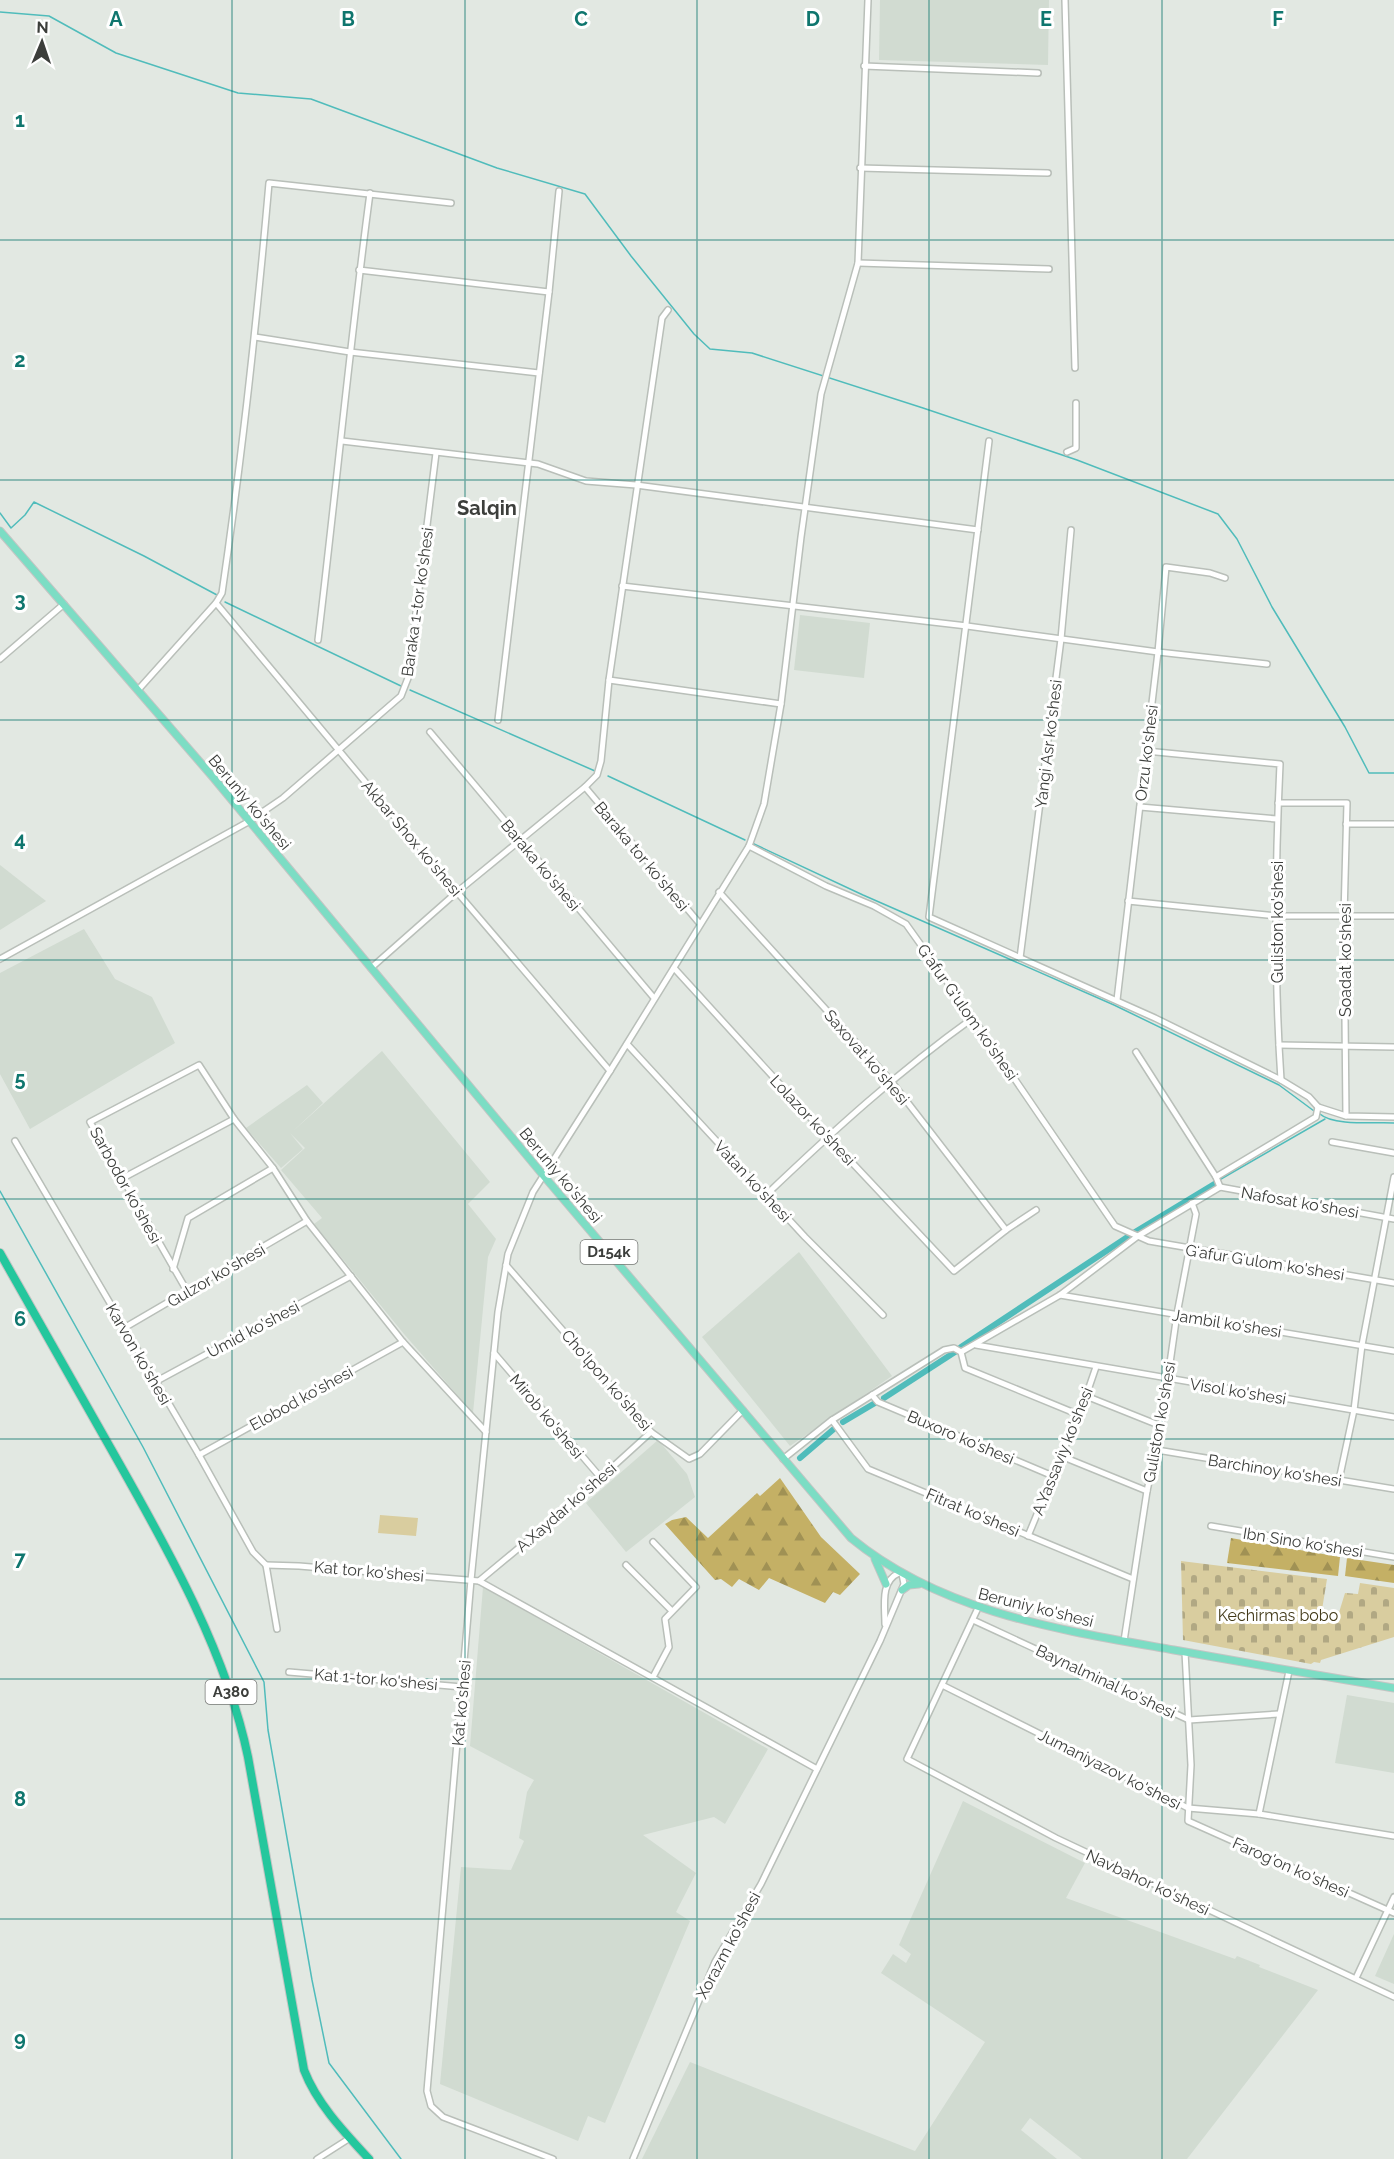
<svg xmlns="http://www.w3.org/2000/svg" width="1394" height="2159" font-family="Raleway,sans-serif">
<style>
.built{fill:#d1dbd1}
.grass{fill:#d9cd9f}
.forest{fill:url(#forest-firs)}
.cemetery{fill:url(#cemetery-stones)}
.lines{fill:none;stroke-linecap:round;stroke-linejoin:round}
.stream{stroke:#50bcbb;stroke-width:1.5}
.canal{stroke:#50bcbb;stroke-width:6}
.minor-casing{stroke:#b9bfb9;stroke-width:8}
.major-casing{stroke:#c4c5c4;stroke-width:9}
.highway-casing{stroke:#c4c5c4;stroke-width:10}
.minor{stroke:#fff;stroke-width:5}
.major{stroke:#7cddc4;stroke-width:7}
.highway{stroke:#24c79d;stroke-width:8}
.grid{fill:none;stroke:#0f766e;stroke-width:1.5;stroke-opacity:0.55}
.labels{text-anchor:middle;stroke-width:6;stroke-linejoin:round;paint-order:stroke}
.shield{fill:#fff;stroke:#767876;stroke-width:1.5}
.shield-label{font-size:15px;font-weight:bold;fill:#3c3e3b}
.street-label{font-size:16px;fill:#3c3e3b;stroke:#fff}
.park-label{font-size:16px;fill:#423918;stroke:#fff}
.quarter-label{font-size:20px;font-weight:bold;fill:#3c3e3b;stroke:#fff}
.grid-label{font-size:20px;text-anchor:middle;font-weight:bold;fill:#0f766e;stroke:#fff;stroke-width:6;stroke-linejoin:round;paint-order:stroke}
</style>
<defs>
<pattern id="forest-firs" width="22" height="20" patternUnits="userSpaceOnUse" patternTransform="scale(1.5)"><rect width="22" height="20" fill="#c4b065"/><path d="M5 1l3.5 6h-7zM16 11l3.5 6h-7z" fill="#a09154"/></pattern>
<pattern id="cemetery-stones" width="16" height="16" patternUnits="userSpaceOnUse" patternTransform="scale(1.5)"><rect width="16" height="16" fill="#d9cd9f"/><path d="M2 7V4a2 2 0 0 1 4 0v3zM10 15v-3a2 2 0 0 1 4 0v3z" fill="#b1a883"/></pattern>
</defs>
<rect width="100%" height="100%" fill="#e2e8e2"/>
<g class="built">
<polygon points="880,0 1049,0 1048,65 879,60"/>
<polygon points="800,615 870,623 864,678 794,670"/>
<polygon points="0,865 46,901 0,930"/>
<polygon points="84,929 115,979 152,997 175,1043 30,1129 0,1074 0,973"/>
<polygon points="382,1051 490,1182 468,1204 496,1239 488,1257 473,1413 404,1334 314,1224 322,1218 281,1170 305,1148 290,1133 303,1149 281,1168 246,1128 307,1085 323,1103 292,1132"/>
<polygon points="799,1252 892,1376 790,1446 702,1337"/>
<polygon points="658,1440 687,1474 695,1497 626,1552 586,1503"/>
<polygon points="483,1587 768,1749 725,1824 714,1817 643,1835 696,1873 676,1912 690,1921 605,2123 588,2116 578,2141 440,2084 461,1867 511,1870 524,1841 519,1838 527,1792 534,1780 470,1746"/>
<polygon points="1347,1695 1394,1703 1394,1773 1335,1763"/>
<polygon points="963,1801 1085,1863 1066,1898 1235,1959 1237,1956 1260,1965 1259,1967 1318,1990 1187,2159 1082,2159 1030,2118 1021,2130 1057,2159 642,2159 690,2062 915,2151 985,2042 881,1973 893,1954 906,1963 911,1954 899,1945"/>
<polygon points="1394,1934 1394,1984 1375,1976"/>
</g>
<polygon class="grass" points="380,1515 418,1518 416,1536 378,1533"/>
<g class="forest">
<polygon points="780,1478 821,1537 860,1574 840,1595 833,1592 825,1603 769,1578 759,1590 739,1579 732,1587 721,1579 715,1580 665,1524 672,1520 686,1517 708,1538 757,1493 760,1496"/>
<polygon points="1231,1538 1340,1557 1338,1576 1227,1563"/>
<polygon points="1347,1558 1394,1565 1394,1583 1345,1576"/>
</g>
<polygon class="cemetery" points="1181,1561 1327,1579 1321,1616 1337,1619 1345,1593 1358,1594 1360,1583 1394,1588 1394,1637 1321,1660 1320,1663 1314,1662 1311,1664 1183,1640"/>
<g class="lines">
<g class="stream">
<polyline points="0,12 49,16 116,53 238,93 311,99 497,168 585,194 631,256 694,334 710,349 752,353 923,408 1077,460 1218,514 1237,539 1272,607 1345,727 1369,773 1394,773"/>
<polyline points="0,513 11,528 25,515 34,502 144,556 217,595"/>
<polyline points="225,602 401,686"/>
<polyline points="410,690 595,771"/>
<polyline points="608,776 745,840"/>
<polyline points="754,844 863,895 1114,1005 1279,1085 1314,1111"/>
<path d="M 1320,1114 C 1333,1126 1376,1122 1394,1123"/>
<polyline points="1221,1179 1325,1119"/>
<polyline points="0,1191 143,1447 264,1682 268,1730 312,1980 329,2063 401,2159"/>
</g>
<g class="canal">
<polyline points="1135,1232 1216,1183"/>
<polyline points="961,1347 1129,1236"/>
<polyline points="884,1398 955,1352"/>
<polyline points="843,1422 875,1403"/>
<polyline points="800,1458 835,1428"/>
</g>
<defs>
<g id="minor">
<polyline points="1065,0 1075,368"/>
<polyline points="864,66 1038,73"/>
<polyline points="860,168 1048,173"/>
<polyline points="858,263 1049,269"/>
<polyline points="359,270 549,292"/>
<polyline points="255,337 350,352 539,373"/>
<polyline points="342,441 538,464 586,481 636,485 978,530"/>
<polyline points="989,441 929,917 1155,1018 1281,1080 1309,1097 1318,1107 1346,1116 1394,1117"/>
<polyline points="1067,452 1076,448 1076,403"/>
<polyline points="622,586 967,626 1158,652 1267,664"/>
<polyline points="216,603 457,892 610,1071"/>
<path d="M 318,640 C 336,491 350,342 370,193"/>
<polyline points="0,659 64,604"/>
<polyline points="609,680 781,704"/>
<path d="M 138,690 L 216,603 L 222,593 C 242,457 257,320 269,183 L 451,203"/>
<polyline points="498,720 549,292 559,191"/>
<polyline points="430,732 654,998"/>
<path d="M 1146,751 L 1280,764 C 1275,869 1274,975 1281,1080"/>
<polyline points="585,787 700,924"/>
<polyline points="1278,803 1347,803 1344,916 1346,1116"/>
<polyline points="1140,807 1277,819"/>
<polyline points="1346,824 1394,824"/>
<polyline points="749,846 826,886 874,906 906,924 973,1018 1115,1226 1149,1241 1394,1283"/>
<polyline points="719,892 891,1081 1006,1230"/>
<polyline points="1128,901 1276,916 1394,916"/>
<polyline points="1020,958 1061,639 1071,530"/>
<polyline points="0,959 248,822 283,798 401,696 408,678 436,453"/>
<polyline points="371,968 457,892 585,787 597,775 601,761 609,680 662,318 668,310"/>
<polyline points="674,968 828,1137 954,1271 1006,1230 1036,1210"/>
<polyline points="1117,1000 1158,652 1166,567 1210,573 1225,578"/>
<polyline points="627,1044 805,1237 883,1315"/>
<polyline points="1279,1045 1394,1047"/>
<polyline points="1136,1052 1216,1177 1220,1187"/>
<polyline points="15,1141 199,1455 253,1552 266,1565"/>
<polyline points="1332,1142 1394,1153"/>
<polyline points="1216,1177 1316,1117 1318,1107"/>
<polyline points="121,1179 234,1119"/>
<polyline points="1220,1187 1394,1219"/>
<path d="M 766,1195 C 832,1132 899,1071 973,1018"/>
<polyline points="506,1265 651,1432 689,1459 700,1454 743,1410"/>
<polyline points="173,1269 188,1218 273,1168"/>
<polyline points="187,1291 90,1122 199,1065 234,1119 273,1168 307,1221 403,1342 486,1432"/>
<polyline points="1060,1295 1394,1351"/>
<polyline points="124,1328 307,1221"/>
<polyline points="976,1345 1394,1417"/>
<polyline points="961,1352 965,1368 1077,1414"/>
<polyline points="494,1353 601,1478"/>
<polyline points="155,1382 351,1276"/>
<polyline points="872,1395 878,1402 1053,1476"/>
<polyline points="1086,1396 1161,1426"/>
<polyline points="832,1420 868,1469 1133,1579"/>
<polyline points="1157,1450 1394,1489"/>
<polyline points="199,1455 403,1342"/>
<polyline points="1061,1456 1147,1491"/>
<polyline points="783,1459 832,1420 944,1350 954,1348 961,1352 1060,1295 1138,1236 1220,1187"/>
<polyline points="1339,1480 1354,1410 1362,1345 1394,1177"/>
<polyline points="1211,1526 1394,1557"/>
<polyline points="1028,1536 1086,1396 1096,1367"/>
<polyline points="266,1565 299,1566 479,1581 817,1769"/>
<polyline points="266,1565 277,1629"/>
<polyline points="626,1565 672,1611"/>
<polyline points="479,1581 573,1503 651,1432"/>
<polyline points="978,1608 907,1759 1056,1838 1394,1997"/>
<polyline points="973,1620 1189,1720 1279,1714"/>
<path d="M 885,1624 C 885,1606 880,1581 899,1573"/>
<polyline points="1124,1641 1147,1491 1161,1426 1177,1314 1196,1214 1192,1203"/>
<polyline points="1185,1652 1191,1765 1188,1821 1394,1913"/>
<polyline points="289,1672 462,1687"/>
<polyline points="653,1677 669,1647 665,1619 696,1587 653,1542"/>
<polyline points="942,1685 1188,1808 1259,1814 1394,1836"/>
<polyline points="1259,1814 1289,1671"/>
<polyline points="1356,1978 1394,1897"/>
<polyline points="317,2159 350,2138"/>
<polyline points="553,2159 443,2117 431,2106 427,2091 471,1580 498,1312 508,1254 533,1192 610,1071 749,846 764,804 781,704 801,537 821,394 858,263 868,0"/>
<polyline points="633,2159 715,1962 761,1884 880,1641 904,1584 902,1574"/>
</g>
<g id="major">
<path d="M 0,531 L 212,776 L 543,1175 L 851,1538 C 942,1613 1061,1630 1174,1650 C 1247,1663 1321,1676 1394,1688"/>
<polyline points="875,1559 886,1584"/>
<polyline points="902,1590 909,1585 919,1584"/>
</g>
<path id="highway" d="M 0,1253 C 40,1323 79,1393 119,1463 C 170,1553 227,1655 248,1757 L 304,2070 C 317,2104 345,2133 369,2159"/>
</defs>
<use href="#minor" class="minor-casing"/>
<use href="#major" class="major-casing"/>
<use href="#highway" class="highway-casing"/>
<use href="#minor" class="minor"/>
<use href="#major" class="major"/>
<use href="#highway" class="highway"/>
</g>
<path class="grid" d="M 232,0 L 232,2159M 465,0 L 465,2159M 697,0 L 697,2159M 929,0 L 929,2159M 1162,0 L 1162,2159M 0,240 L 1394,240M 0,480 L 1394,480M 0,720 L 1394,720M 0,960 L 1394,960M 0,1199 L 1394,1199M 0,1439 L 1394,1439M 0,1679 L 1394,1679M 0,1919 L 1394,1919"/>
<g class="labels">
<g class="shield">
<rect x="580.5" y="1240" width="57" height="24" rx="4.5"/>
<rect x="205.5" y="1680" width="51" height="24" rx="4.5"/>
</g>
<g class="shield-label">
<text x="609" y="1257">D154k</text>
<text x="231" y="1697">A380</text>
</g>
<g class="street-label">
<text transform="translate(417 602) rotate(-82)" y="6">Baraka 1-tor ko'shesi</text>
<text transform="translate(1048 744) rotate(-83)" y="6">Yangi Asr ko'shesi</text>
<text transform="translate(1146 753) rotate(-83)" y="6">Orzu ko'shesi</text>
<text transform="translate(250 802) rotate(50)" y="6">Beruniy ko'shesi</text>
<text transform="translate(412 838) rotate(50)" y="6">Akbar Shox ko'shesi</text>
<text transform="translate(642 856) rotate(50)" y="6">Baraka tor ko'shesi</text>
<text transform="translate(541 865) rotate(50)" y="6">Baraka ko'shesi</text>
<text transform="translate(1277 922) rotate(-90)" y="6">Guliston ko'shesi</text>
<text transform="translate(1345 960) rotate(-90)" y="6">Soadat ko'shesi</text>
<text transform="translate(968 1012) rotate(55)" y="6">G'afur G'ulom ko'shesi</text>
<text transform="translate(867 1057) rotate(49)" y="6">Saxovat ko'shesi</text>
<text transform="translate(813 1120) rotate(47)" y="6">Lolazor ko'shesi</text>
<text transform="translate(561 1175) rotate(50)" y="6">Beruniy ko'shesi</text>
<text transform="translate(753 1181) rotate(47)" y="6">Vatan ko'shesi</text>
<text transform="translate(126 1185) rotate(61)" y="6">Sarbodor ko'shesi</text>
<text transform="translate(1300 1202) rotate(10)" y="6">Nafosat ko'shesi</text>
<text transform="translate(1265 1262) rotate(9)" y="6">Gʻafur Gʻulom ko'shesi</text>
<text transform="translate(216 1275) rotate(-30)" y="6">Gulzor ko'shesi</text>
<text transform="translate(1227 1323) rotate(9)" y="6">Jambil ko'shesi</text>
<text transform="translate(253 1329) rotate(-28)" y="6">Umid ko'shesi</text>
<text transform="translate(139 1354) rotate(60)" y="6">Karvon ko'shesi</text>
<text transform="translate(607 1380) rotate(49)" y="6">Cho'lpon ko'shesi</text>
<text transform="translate(1238 1391) rotate(9)" y="6">Visol ko'shesi</text>
<text transform="translate(301 1398) rotate(-29)" y="6">Elobod ko'shesi</text>
<text transform="translate(547 1416) rotate(50)" y="6">Mirob ko'shesi</text>
<text transform="translate(1159 1422) rotate(-80)" y="6">Guliston ko'shesi</text>
<text transform="translate(961 1437) rotate(23)" y="6">Buxoro ko'shesi</text>
<text transform="translate(1062 1451) rotate(-68)" y="6">A.Yassaviy ko'shesi</text>
<text transform="translate(1275 1470) rotate(9)" y="6">Barchinoy ko'shesi</text>
<text transform="translate(566 1507) rotate(-41)" y="6">A.Xaydar ko'shesi</text>
<text transform="translate(973 1512) rotate(23)" y="6">Fitrat ko'shesi</text>
<text transform="translate(1303 1542) rotate(9)" y="6">Ibn Sino ko'shesi</text>
<text transform="translate(369 1571) rotate(5)" y="6">Kat tor ko'shesi</text>
<text transform="translate(1036 1607) rotate(14)" y="6">Beruniy ko'shesi</text>
<text transform="translate(376 1679) rotate(5)" y="6">Kat 1-tor ko'shesi</text>
<text transform="translate(1106 1681) rotate(25)" y="6">Baynalminal ko'shesi</text>
<text transform="translate(461 1703) rotate(-85)" y="6">Kat ko'shesi</text>
<text transform="translate(1110 1769) rotate(27)" y="6">Jumaniyazov ko'shesi</text>
<text transform="translate(1291 1867) rotate(24)" y="6">Farog'on ko'shesi</text>
<text transform="translate(1148 1882) rotate(25)" y="6">Navbahor ko'shesi</text>
<text transform="translate(728 1945) rotate(-62)" y="6">Xorazm ko'shesi</text>
</g>
<g class="park-label">
<text x="1278" y="1621">Kechirmas bobo</text>
</g>
<g class="quarter-label">
<text x="487" y="515">Salqin</text>
</g>
</g>
<g class="grid-label">
<text x="116" y="26">A</text>
<text x="348" y="26">B</text>
<text x="581" y="26">C</text>
<text x="813" y="26">D</text>
<text x="1046" y="26">E</text>
<text x="1278" y="26">F</text>
<text x="20" y="127">1</text>
<text x="20" y="367">2</text>
<text x="20" y="607">3</text>
<text x="20" y="846">4</text>
<text x="20" y="1086">5</text>
<text x="20" y="1326">6</text>
<text x="20" y="1566">7</text>
<text x="20" y="1806">8</text>
<text x="20" y="2046">9</text>
</g>
<g transform="translate(42 42) rotate(2)" stroke="#ffffff" stroke-width="4.5" paint-order="stroke">
<path d="M0-4.5L10 22L0 15L-10 22Z" fill="#3c3e3b"/>
<text y="-9" font-size="16" font-weight="bold" text-anchor="middle" fill="#3c3e3b">N</text>
</g>
</svg>
